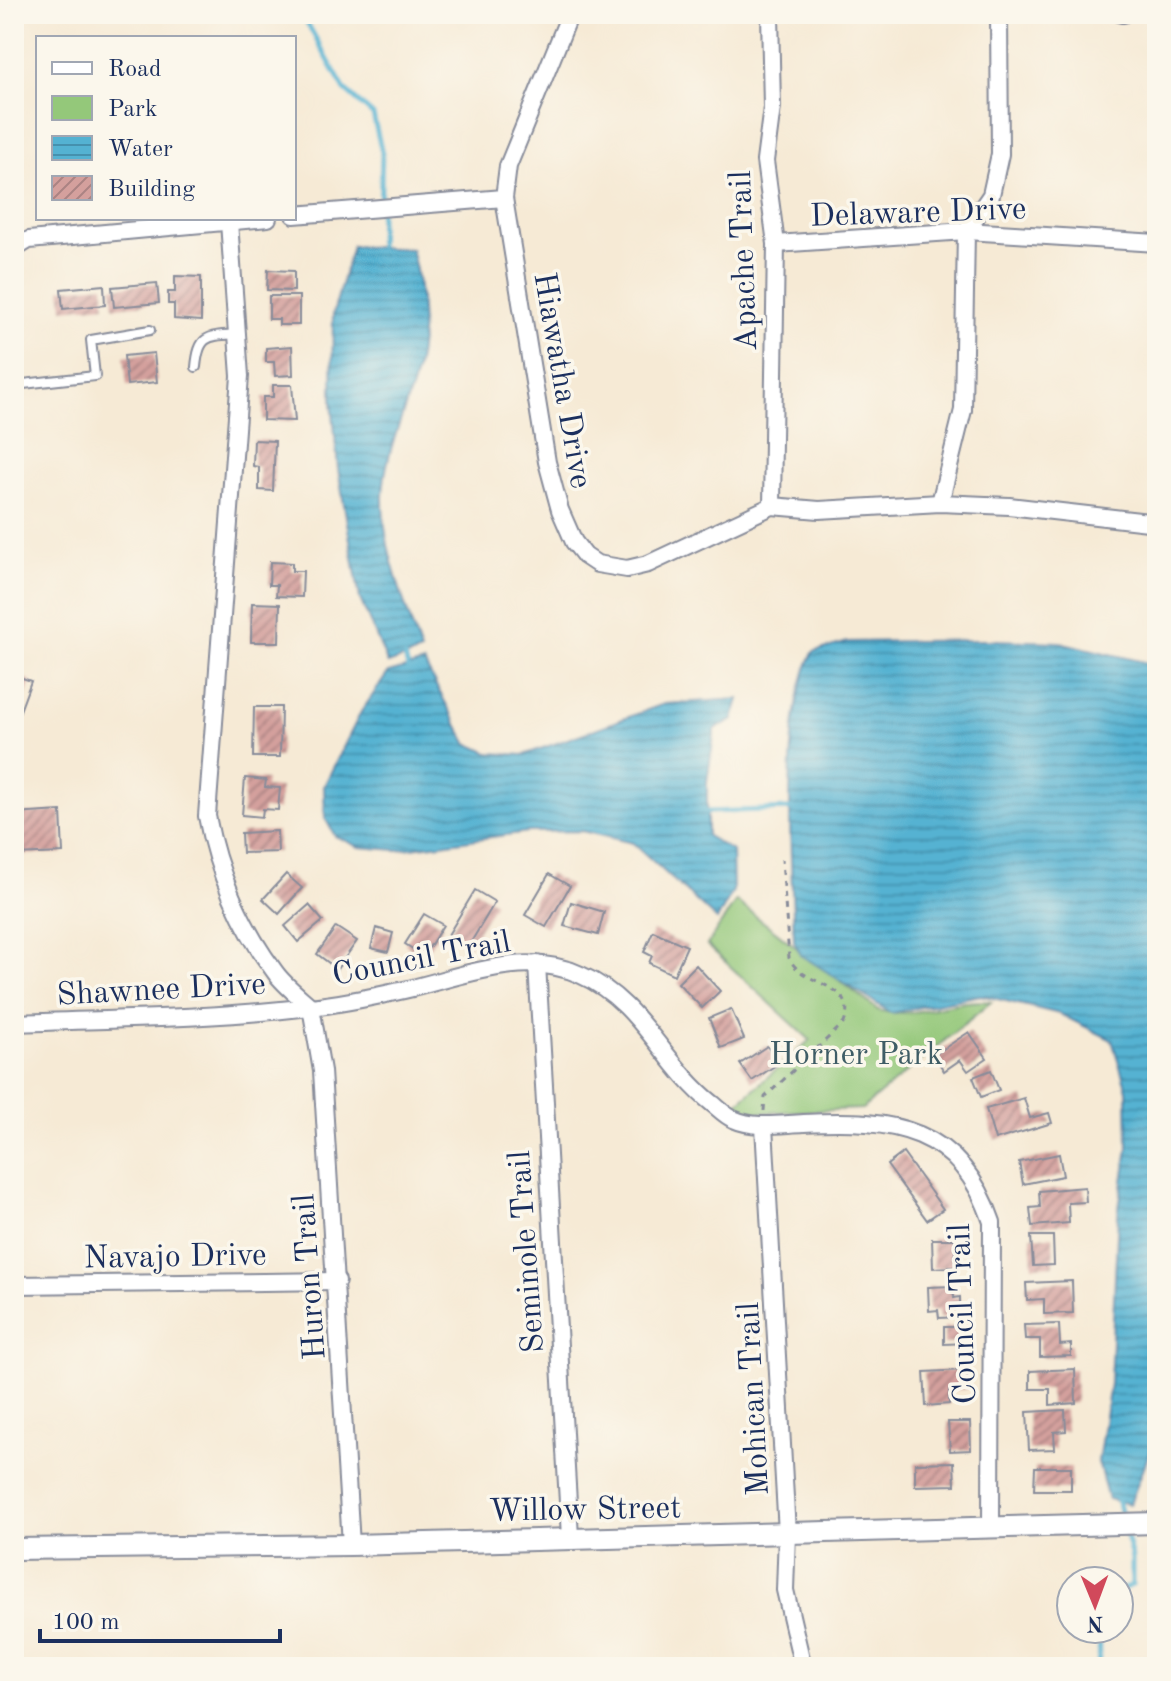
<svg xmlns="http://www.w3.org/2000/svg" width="1171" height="1681" font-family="'Old Standard TT',serif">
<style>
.green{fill:#94c87a;stroke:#587c6c;stroke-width:2}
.water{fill:url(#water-rules);stroke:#387098;stroke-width:2}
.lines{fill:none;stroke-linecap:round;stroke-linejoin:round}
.stream{stroke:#54b2d2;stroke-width:5}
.building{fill:url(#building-hatch)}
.service-casing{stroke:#888c9a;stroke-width:12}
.minor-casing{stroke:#888c9a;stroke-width:20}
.tertiary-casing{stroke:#888c9a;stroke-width:24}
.path{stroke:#888c9a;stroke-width:3;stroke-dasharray:6 6;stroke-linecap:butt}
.service{stroke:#fff;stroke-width:8}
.minor{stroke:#fff;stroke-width:16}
.tertiary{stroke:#fff;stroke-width:20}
.labels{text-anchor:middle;stroke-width:7;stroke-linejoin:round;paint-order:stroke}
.street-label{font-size:32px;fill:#1b2f5e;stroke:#fbf7ec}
.park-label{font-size:32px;fill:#3f5d66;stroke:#fbf7ec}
</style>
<defs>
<pattern id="water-rules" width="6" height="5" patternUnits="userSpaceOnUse" patternTransform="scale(2)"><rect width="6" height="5" fill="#54b2d2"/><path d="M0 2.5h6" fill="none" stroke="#4591ae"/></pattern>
<pattern id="building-hatch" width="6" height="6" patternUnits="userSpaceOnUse" patternTransform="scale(2)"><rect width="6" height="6" fill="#d4a09d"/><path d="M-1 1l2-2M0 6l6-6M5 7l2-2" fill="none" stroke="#ab8383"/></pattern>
</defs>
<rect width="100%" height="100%" fill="#fbf7ec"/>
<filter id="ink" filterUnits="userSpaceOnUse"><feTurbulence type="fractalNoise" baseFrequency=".0125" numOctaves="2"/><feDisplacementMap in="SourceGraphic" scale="16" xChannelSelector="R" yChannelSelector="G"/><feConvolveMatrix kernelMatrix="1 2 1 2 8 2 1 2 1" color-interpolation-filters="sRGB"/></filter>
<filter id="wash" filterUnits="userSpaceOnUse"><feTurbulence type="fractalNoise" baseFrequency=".006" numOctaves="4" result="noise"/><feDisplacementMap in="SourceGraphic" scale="32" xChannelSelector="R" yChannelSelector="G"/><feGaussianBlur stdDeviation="1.8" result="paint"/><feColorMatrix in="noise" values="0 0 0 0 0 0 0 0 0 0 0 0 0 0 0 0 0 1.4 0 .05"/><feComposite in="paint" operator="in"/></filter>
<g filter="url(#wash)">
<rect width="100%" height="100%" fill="#f6ead5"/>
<path class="green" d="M 736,901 L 878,1010 C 914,1021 953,997 991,1002 L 862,1109 L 748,1113 L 733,1107 L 810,1040 L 707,945 Z"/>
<g class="water">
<path d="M 352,246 L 411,249 C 423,292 426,341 413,383 C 402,420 384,457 383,496 C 382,549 405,603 421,652 L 388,664 L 360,599 L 338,469 L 332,401 L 333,314 Z"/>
<path d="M 992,640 L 1059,642 L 1157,665 L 1157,1432 L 1130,1504 L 1108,1499 L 1098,1462 L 1110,1384 L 1118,1215 L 1128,1148 L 1127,1090 L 1112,1040 L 1060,1014 L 981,995 L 891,1013 L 801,955 L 794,941 C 792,862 779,721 813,652 L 848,642 Z"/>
<polygon points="424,663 467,743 489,753 524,755 664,704 739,699 733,720 715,729 707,781 707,836 732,851 733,891 717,920 633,843 582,831 528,832 397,850 359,847 335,836 325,818 324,786 361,712 388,673"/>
</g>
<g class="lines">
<g class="stream">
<polyline points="302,14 345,90 373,115 382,153 379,246"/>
<polyline points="405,657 408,668"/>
<polyline points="707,812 791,809"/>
<polyline points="1117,1499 1122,1519"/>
<polyline points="1119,1591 1132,1585 1132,1558 1124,1529"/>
<polyline points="1098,1667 1101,1629"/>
</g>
</g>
<g id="blocks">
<g class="building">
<polygon points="268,270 294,271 294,291 267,290"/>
<polygon points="175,276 201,277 201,321 174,319 174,304 168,304 168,292 175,292"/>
<polygon points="157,283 159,303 114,307 112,287"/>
<polygon points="104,285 105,305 63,309 61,289"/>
<polygon points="269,296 299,296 299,325 279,325 279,319 269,319"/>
<polygon points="292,346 293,375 275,376 274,362 266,362 266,348"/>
<polygon points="154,353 157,382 127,385 124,356"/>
<polygon points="273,385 292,385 295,421 263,420 263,397 273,397"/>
<polygon points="254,440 275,441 273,491 259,490 259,467 253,466"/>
<polygon points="270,562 292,563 292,571 303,571 302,597 276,596 277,585 269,585"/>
<polygon points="252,603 280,604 279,642 251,642"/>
<polygon points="14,675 31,681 14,727"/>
<polygon points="254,707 281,707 280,757 253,757"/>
<polygon points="245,778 266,780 265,787 280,788 278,810 263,809 262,817 242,815"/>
<polygon points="61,811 63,853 14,855 14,814"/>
<polygon points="277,831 278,852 242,853 241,833"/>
<polygon points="286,874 302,888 279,914 263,899"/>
<polygon points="549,874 570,886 546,927 525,915"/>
<polygon points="475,890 495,902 468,947 448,935"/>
<polygon points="571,902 604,912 598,935 564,926"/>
<polygon points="309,905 323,921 298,942 285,926"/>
<polygon points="424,914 443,925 424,956 405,944"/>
<polygon points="336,927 357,941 337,969 317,954"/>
<polygon points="376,928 393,933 388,952 371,948"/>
<polygon points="653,931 687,946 674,975 649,963 652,956 644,952"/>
<polygon points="696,965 720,991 702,1008 678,983"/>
<polygon points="731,1009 744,1039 721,1048 709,1018"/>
<polygon points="969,1032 987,1058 968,1071 960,1060 944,1071 934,1055"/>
<polygon points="767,1046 779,1063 752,1081 740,1064"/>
<polygon points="991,1070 999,1090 981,1097 973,1077"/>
<polygon points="1024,1098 1030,1118 1049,1113 1052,1123 995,1140 986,1109"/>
<polygon points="903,1153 943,1209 927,1220 887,1165"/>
<polygon points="1059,1154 1063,1176 1023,1184 1019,1162"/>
<polygon points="1085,1187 1086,1202 1068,1203 1069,1223 1032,1226 1030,1208 1040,1207 1039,1191"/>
<polygon points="1031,1236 1053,1236 1054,1265 1033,1266"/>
<polygon points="932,1239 955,1239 955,1267 933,1268"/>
<polygon points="1072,1281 1073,1313 1044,1314 1044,1299 1027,1300 1026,1283"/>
<polygon points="953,1286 954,1298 960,1297 960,1317 939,1318 938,1310 929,1311 928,1287"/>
<polygon points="1059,1324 1060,1345 1071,1344 1071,1356 1040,1357 1040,1339 1025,1339 1024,1325"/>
<polygon points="944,1327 969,1327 969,1343 944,1344"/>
<polygon points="1075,1369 1076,1403 1050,1405 1050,1389 1030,1389 1030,1371"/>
<polygon points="967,1370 967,1389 949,1390 949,1404 926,1406 924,1372"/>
<polygon points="1065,1410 1066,1431 1054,1432 1055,1449 1029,1450 1027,1412"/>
<polygon points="948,1422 970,1422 971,1450 950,1451"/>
<polygon points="954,1462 955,1485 915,1486 915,1463"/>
<polygon points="1035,1467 1071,1467 1071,1490 1034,1490"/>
</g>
</g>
</g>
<g filter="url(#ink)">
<use href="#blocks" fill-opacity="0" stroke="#888c9a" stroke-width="2"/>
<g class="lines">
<defs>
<g id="service">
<path d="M 196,367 C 199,335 207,336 237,334"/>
<polyline points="14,385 95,376 91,340 150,330"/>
</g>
<g id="minor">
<polyline points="570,14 508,166 504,198 547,462 560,510 574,542 585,556 597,564 627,569 648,564 772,506 819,510 940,503 1009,506 1157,523"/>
<polyline points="770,14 772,107 765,161 776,244 772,506"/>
<polyline points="1121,14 1124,14"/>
<polyline points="294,215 504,198"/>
<path d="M 229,222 L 240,376 L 207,816 C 217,871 241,927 275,972 C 284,985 299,996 311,1007"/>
<polyline points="776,244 966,231 1157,243"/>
<polyline points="14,249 29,240 268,218"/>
<polyline points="940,503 963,410 966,231 991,195 1000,154 999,14"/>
<polyline points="537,964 570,1537"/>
<polyline points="311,1007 322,1071 351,1545"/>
<path d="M 14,1023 C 112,1019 212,1019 309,1007 C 341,1004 373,997 404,990 C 461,977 524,949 581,975 C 641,1001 663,1065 713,1104 C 719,1109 726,1116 733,1119 C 755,1129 780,1124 804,1123 C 894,1118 960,1127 992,1222 L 991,1528"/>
<polyline points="764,1126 787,1533 785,1590 803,1667"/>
<polyline points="14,1285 337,1281"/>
</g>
<polyline id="tertiary" points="14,1549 351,1545 1157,1523"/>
</defs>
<use href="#service" class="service-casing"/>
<use href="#minor" class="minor-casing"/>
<use href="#tertiary" class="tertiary-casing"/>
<path class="path" d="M 764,1111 L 765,1097 L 844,1023 C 860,982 803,988 789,958 L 782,859"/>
<use href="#service" class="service"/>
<use href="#minor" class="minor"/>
<use href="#tertiary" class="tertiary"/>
</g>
</g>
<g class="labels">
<g class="street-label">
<text transform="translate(918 211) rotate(-2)" y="11">Delaware Drive</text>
<text transform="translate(742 261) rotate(-92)" y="11">Apache Trail</text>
<text transform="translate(564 380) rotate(80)" y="11">Hiawatha Drive</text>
<text transform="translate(421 957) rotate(-11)" y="11">Council Trail</text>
<text transform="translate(161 988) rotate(-3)" y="11">Shawnee Drive</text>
<text transform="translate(525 1252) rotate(-94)" y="11">Seminole Trail</text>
<text transform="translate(175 1255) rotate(-1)" y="11">Navajo Drive</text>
<text transform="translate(308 1277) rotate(-94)" y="11">Huron Trail</text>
<text transform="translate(961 1314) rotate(-92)" y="11">Council Trail</text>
<text transform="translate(752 1399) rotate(-93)" y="11">Mohican Trail</text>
<text transform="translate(585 1508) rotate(-1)" y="11">Willow Street</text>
</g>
<g class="park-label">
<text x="856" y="1064">Horner Park</text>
</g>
</g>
<rect width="1171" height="1681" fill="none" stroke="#fbf7ec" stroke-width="48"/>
<rect x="36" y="36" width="260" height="184" fill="#fbf7ec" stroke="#a1a7b3" stroke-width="2"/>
<rect x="52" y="62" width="40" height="12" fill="#ffffff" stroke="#a1a7b3" stroke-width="2"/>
<text x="108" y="76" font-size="24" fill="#1b2f5e">Road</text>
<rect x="52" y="96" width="40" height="24" fill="#94c87a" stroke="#a1a7b3" stroke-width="2"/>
<text x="108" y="116" font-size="24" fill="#1b2f5e">Park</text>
<rect x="52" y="136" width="40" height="24" fill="url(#water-rules)" stroke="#a1a7b3" stroke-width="2"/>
<text x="108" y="156" font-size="24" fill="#1b2f5e">Water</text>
<rect x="52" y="176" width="40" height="24" fill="url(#building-hatch)" stroke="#a1a7b3" stroke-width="2"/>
<text x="108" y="196" font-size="24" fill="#1b2f5e">Building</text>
<g transform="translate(1095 1605) rotate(179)"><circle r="38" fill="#fbf7ec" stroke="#a1a7b3" stroke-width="2"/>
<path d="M0-6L14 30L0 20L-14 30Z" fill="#d1495b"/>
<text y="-12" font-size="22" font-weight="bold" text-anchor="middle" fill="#1b2f5e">N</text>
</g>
<path d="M40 1629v12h240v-12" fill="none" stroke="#1b2f5e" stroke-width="4"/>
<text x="52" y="1629" font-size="24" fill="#1b2f5e" stroke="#fbf7ec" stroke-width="6" paint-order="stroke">100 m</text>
</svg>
